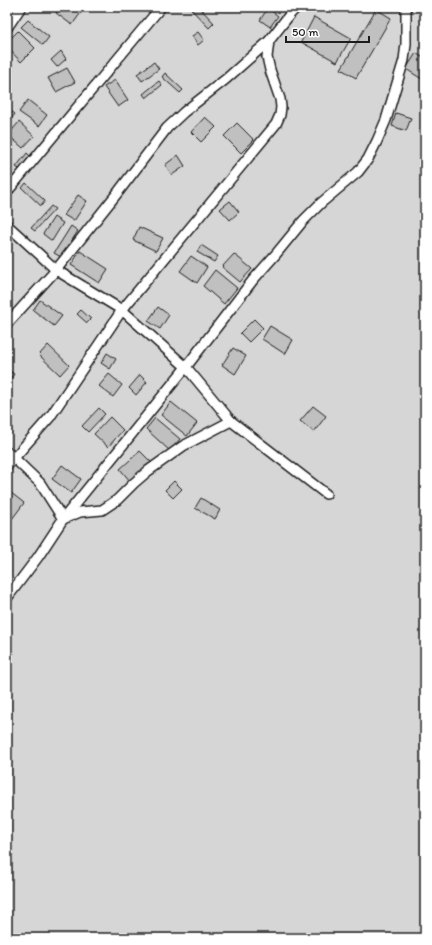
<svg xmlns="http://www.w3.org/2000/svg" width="432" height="945" font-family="Itim,sans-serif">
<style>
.green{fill:#d6d6d6;stroke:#797979}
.building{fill:#c0c0c0;stroke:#1c1c1c}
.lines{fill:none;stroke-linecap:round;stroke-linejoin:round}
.street-casing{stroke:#1c1c1c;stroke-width:12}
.street{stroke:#fff;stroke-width:9}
</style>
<rect width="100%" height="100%" fill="#f6f6f6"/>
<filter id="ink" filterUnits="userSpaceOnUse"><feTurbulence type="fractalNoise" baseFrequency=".025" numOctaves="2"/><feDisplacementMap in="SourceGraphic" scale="8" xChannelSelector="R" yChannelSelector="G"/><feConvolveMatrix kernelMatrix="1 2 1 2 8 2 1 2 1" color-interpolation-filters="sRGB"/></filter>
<g filter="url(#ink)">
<rect class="green" x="7" y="7" width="418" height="931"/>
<g class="building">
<polygon points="60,7 85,7 72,25 56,13"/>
<polygon points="132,7 142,7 138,12"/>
<polygon points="191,7 199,7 214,23 209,28 190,8"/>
<polygon points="268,8 278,16 270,27 260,20"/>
<polygon points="376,9 391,18 356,78 341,69"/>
<polygon points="314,17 351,38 337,62 301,42"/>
<polygon points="28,20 49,37 43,45 21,27"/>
<polygon points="18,31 35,48 21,62 7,47 7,42"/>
<polygon points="198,32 204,40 198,45 192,36"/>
<polygon points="61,51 66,59 57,67 51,60"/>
<polygon points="416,53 425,59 425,81 406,69"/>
<polygon points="154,62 159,69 142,81 137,74"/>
<polygon points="67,68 75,82 56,92 48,78"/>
<polygon points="165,73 183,90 180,93 162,77"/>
<polygon points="115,80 128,100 118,107 104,87"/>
<polygon points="159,81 162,85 146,98 143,94"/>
<polygon points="28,100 47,115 39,126 19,112"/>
<polygon points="7,108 15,114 7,124"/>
<polygon points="396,113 411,118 406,131 392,126"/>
<polygon points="205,117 216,127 201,142 191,132"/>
<polygon points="19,122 34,136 23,148 8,135"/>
<polygon points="237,123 254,140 241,153 224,136"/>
<polygon points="7,148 12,152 7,159"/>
<polygon points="27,153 31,157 21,170 16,167"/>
<polygon points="178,155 185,166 172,175 165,165"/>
<polygon points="26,183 45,201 41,206 22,188"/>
<polygon points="78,195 87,201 74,221 64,215"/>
<polygon points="230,201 239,212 230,220 220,209"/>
<polygon points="51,206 55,209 35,231 31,228"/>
<polygon points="54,217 63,223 52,241 43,234"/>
<polygon points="71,226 78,231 61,257 54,253"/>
<polygon points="139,227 163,238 156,251 133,240"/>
<polygon points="201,245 218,256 214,262 197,252"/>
<polygon points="80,251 108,269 99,283 71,265"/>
<polygon points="234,254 252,269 240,282 222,267"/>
<polygon points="191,256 207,267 197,283 180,271"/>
<polygon points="215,270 237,288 224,304 203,286"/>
<polygon points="40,300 62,316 54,326 33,310"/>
<polygon points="158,307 169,315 160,329 148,321"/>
<polygon points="81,310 91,319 87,323 77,314"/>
<polygon points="254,319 263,328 249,342 240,333"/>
<polygon points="270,326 293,340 285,354 262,339"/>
<polygon points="48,345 69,365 60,375 39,355"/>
<polygon points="233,348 246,356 235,374 222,365"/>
<polygon points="107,353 116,359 110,369 101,363"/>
<polygon points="7,369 14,374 7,384"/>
<polygon points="109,374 122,385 113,397 99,386"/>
<polygon points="140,375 147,382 136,395 129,388"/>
<polygon points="171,402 197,423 187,436 161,415"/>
<polygon points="313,406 326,416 314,432 300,421"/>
<polygon points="99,408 105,414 88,432 82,426"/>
<polygon points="110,417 123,430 108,447 94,434"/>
<polygon points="155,418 180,439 170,451 146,429"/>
<polygon points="140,451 151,462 130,481 120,469"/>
<polygon points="62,465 81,479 71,493 52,479"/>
<polygon points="174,481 182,489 173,498 165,490"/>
<polygon points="10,492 24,503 9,523 7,521 7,496"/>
<polygon points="201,498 220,510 215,519 195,508"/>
</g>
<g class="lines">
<defs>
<g id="street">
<polyline points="7,28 21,7"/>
<polyline points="7,192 70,116 161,7"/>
<polyline points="7,225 39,254 56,270 122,310 186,367 231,421 326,494"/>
<polyline points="7,324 56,270 119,191 167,128 184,112 226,79 269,41"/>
<polyline points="7,452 14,458 40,483 63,519 80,512 102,510 117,500 134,483 148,471 183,446 231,421"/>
<polyline points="7,466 50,417 122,310 276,124 280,115 281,107 280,99 270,70 267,57 269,41 291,13 297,7"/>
<polyline points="7,598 38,557 63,519 186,367 253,280 276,254 303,221 321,203 358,172 368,159 377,141 386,120 404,60 406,44 406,7"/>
</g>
</defs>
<use href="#street" class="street-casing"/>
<use href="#street" class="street"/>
</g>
</g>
<rect width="432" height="945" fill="none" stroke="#fff" stroke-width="24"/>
<rect x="12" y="12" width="408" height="921" fill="none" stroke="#1c1c1c" stroke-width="1.5" filter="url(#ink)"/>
<path d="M286 36v6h83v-6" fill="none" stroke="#1c1c1c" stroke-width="2"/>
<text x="292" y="36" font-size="12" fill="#1c1c1c" stroke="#ffffff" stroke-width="3" paint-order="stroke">50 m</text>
</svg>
